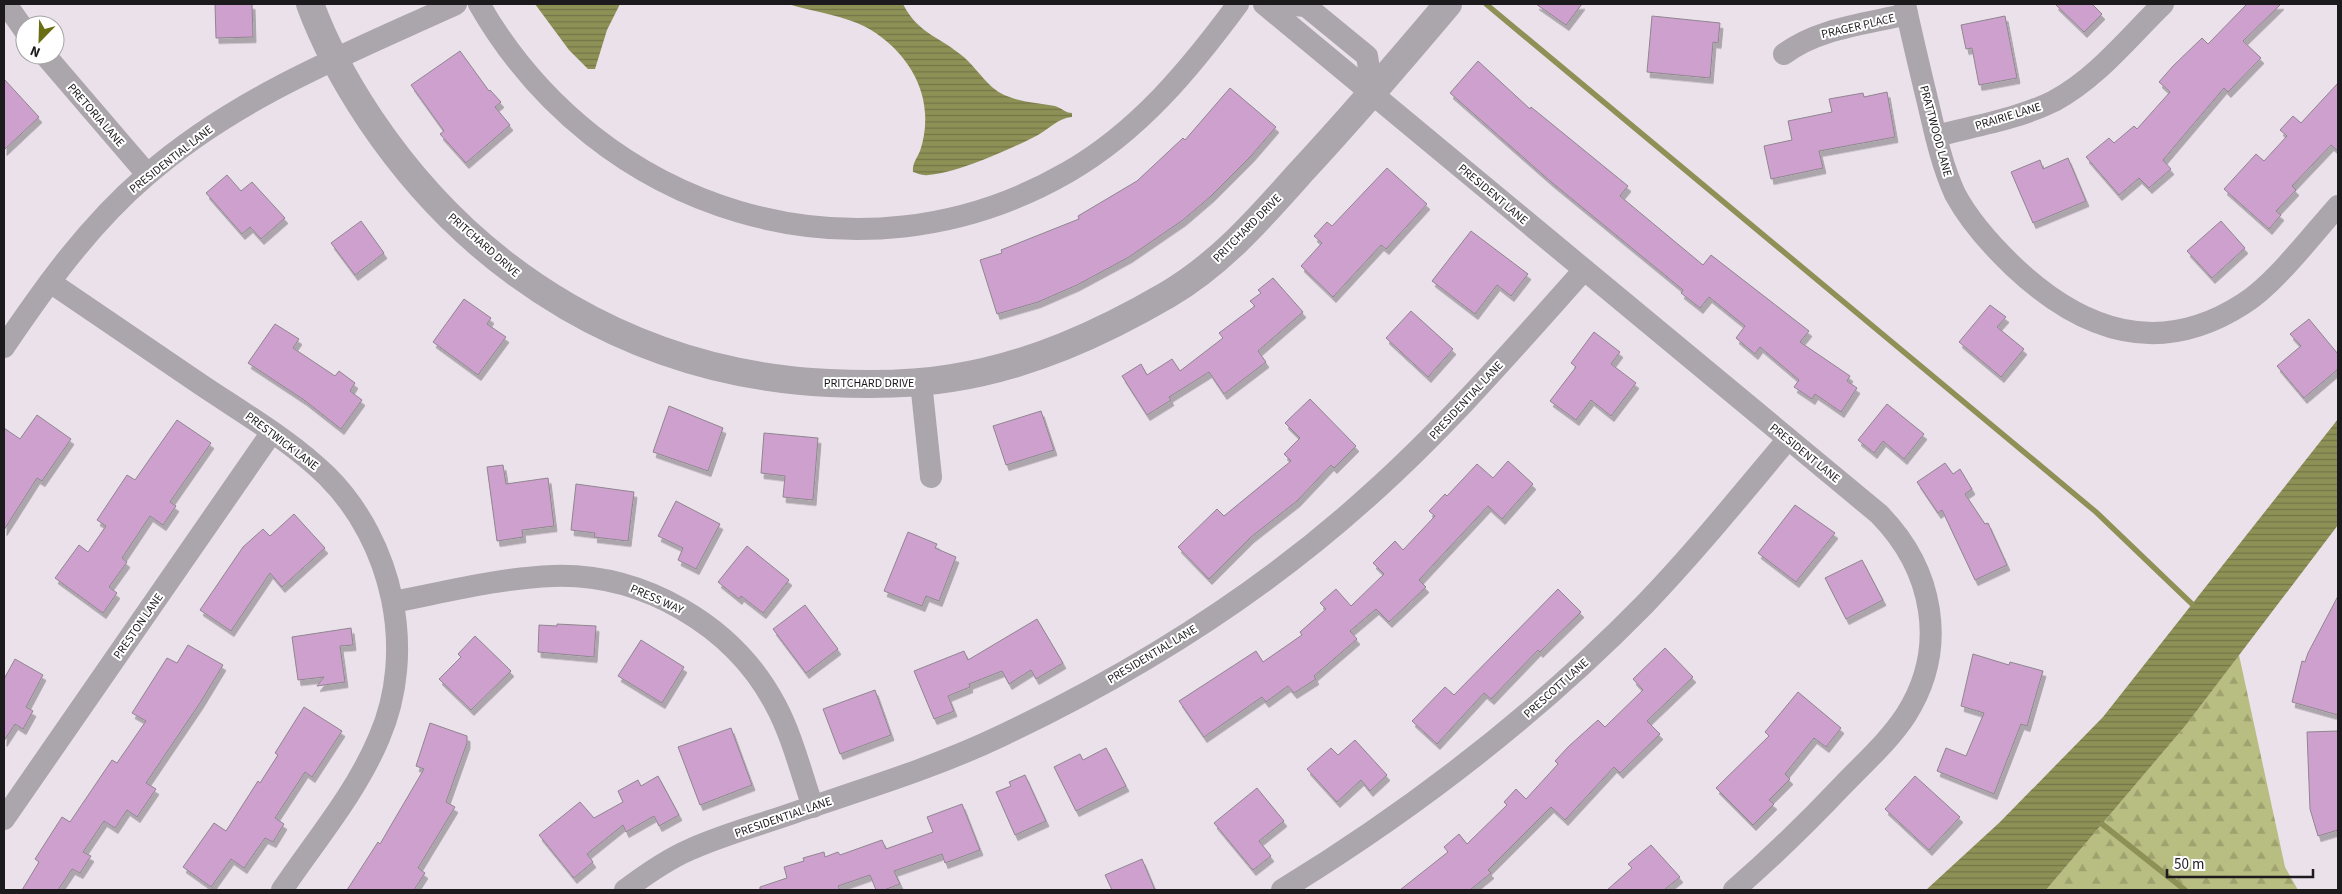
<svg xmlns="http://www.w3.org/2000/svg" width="2342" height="894" font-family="'Source Sans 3',sans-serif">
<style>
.forest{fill:url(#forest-firs)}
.water{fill:url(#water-rules)}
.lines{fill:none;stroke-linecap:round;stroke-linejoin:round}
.stream{stroke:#8d9156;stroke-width:5.5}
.building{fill:#cda0cd;stroke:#8f868f;filter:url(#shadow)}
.minor{stroke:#aba6ab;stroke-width:22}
.tertiary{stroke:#aba6ab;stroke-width:28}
.labels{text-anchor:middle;stroke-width:4;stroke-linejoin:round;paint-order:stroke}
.street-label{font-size:12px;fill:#1d1a1d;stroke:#fff}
</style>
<defs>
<pattern id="forest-firs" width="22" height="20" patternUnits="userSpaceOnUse" patternTransform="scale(1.25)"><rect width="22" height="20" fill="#b8bd81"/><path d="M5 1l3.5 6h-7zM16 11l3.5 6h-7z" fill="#9ea26f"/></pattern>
<pattern id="water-rules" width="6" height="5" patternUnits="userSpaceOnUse" patternTransform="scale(1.25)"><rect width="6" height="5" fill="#8d9156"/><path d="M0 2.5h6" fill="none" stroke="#737647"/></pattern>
<filter id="shadow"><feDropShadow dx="3" dy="5.5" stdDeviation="0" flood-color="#0004"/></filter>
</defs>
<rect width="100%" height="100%" fill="#ebe1eb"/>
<polygon class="forest" points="2239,655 2285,867 2298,890 2046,890 2186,725"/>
<g class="water">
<polygon points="535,4 620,4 607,30 595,69 588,69 569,50"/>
<path d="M 788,4 L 903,4 C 918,33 936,35 960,54 C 972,63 981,77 992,87 C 1009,102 1034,102 1055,106 C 1062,108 1065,113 1072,113 L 1072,117 C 1058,118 1049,129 1038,135 C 1011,149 958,173 928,175 C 922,176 917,173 913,172 C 912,164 917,158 920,151 C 924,139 926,126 925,113 C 923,74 893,38 857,23 C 835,14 811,11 788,4 Z"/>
<polygon points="2338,419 2338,525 2186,725 2046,890 1926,890 2000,822 2103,717"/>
</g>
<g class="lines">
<g class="stream">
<polyline points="1486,4 2096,512 2192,604"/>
<polyline points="2102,824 2185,890"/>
</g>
</g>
<g class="building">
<polygon points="215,4 252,4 253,37 216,38"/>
<polygon points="1536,4 1582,4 1566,25"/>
<polygon points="2055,4 2092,4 2102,14 2084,32"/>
<polygon points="2247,4 2281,4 2243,41 2261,58 2228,92 2224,88 2163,160 2171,169 2149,188 2139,178 2119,195 2086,157 2109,138 2114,143 2134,126 2137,129 2170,92 2159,82 2173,66 2202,38 2208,44"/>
<polygon points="1652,16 1720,23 1718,43 1713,42 1710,78 1647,72"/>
<polygon points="2005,16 2017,78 1979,85 1972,48 1966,49 1961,25"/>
<polygon points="460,51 489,91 490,90 501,102 495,107 510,125 466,163 440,134 444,131 411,85"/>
<polygon points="1478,61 1530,109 1531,107 1628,186 1620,196 1703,265 1711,255 1809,331 1800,342 1850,376 1847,381 1857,388 1841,412 1815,394 1812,399 1794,387 1799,380 1760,347 1755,354 1736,338 1745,326 1709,297 1700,308 1681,293 1683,290 1550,181 1450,93"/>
<polygon points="4,79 39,117 4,150"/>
<polygon points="2338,83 2338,151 2331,145 2292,186 2296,190 2276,211 2281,215 2269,229 2224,189 2256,154 2264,161 2287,136 2280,130 2293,116 2301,123"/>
<polygon points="1230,88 1276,127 1251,156 1211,196 1183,220 1129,257 1077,285 1038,302 997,314 980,260 1002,253 1001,250 1079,219 1078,216 1137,181 1183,138 1185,140"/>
<polygon points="1887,92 1895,137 1819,151 1823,168 1771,179 1764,146 1792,140 1788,121 1832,112 1829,99 1863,93 1864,97"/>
<polygon points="2068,158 2086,201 2033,223 2011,172 2040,160 2043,169"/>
<polygon points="1387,168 1427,204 1386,249 1381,245 1333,297 1301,266 1322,243 1314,236 1327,222 1332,226"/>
<polygon points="227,175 241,191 252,182 285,218 261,239 250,227 242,234 206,193"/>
<polygon points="361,221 384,253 355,275 331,243"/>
<polygon points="2221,221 2245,248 2212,278 2187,251"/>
<polygon points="1471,231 1528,274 1511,296 1497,285 1475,314 1432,281"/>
<polygon points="1273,278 1303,312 1258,351 1266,362 1224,394 1209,372 1169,397 1171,400 1147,415 1122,376 1141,364 1147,375 1172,359 1180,371 1223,338 1219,333 1255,306 1250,301 1261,293 1258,290"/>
<polygon points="464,299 491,318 487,324 506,337 478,375 433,342"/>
<polygon points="1990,305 2006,317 1997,327 2024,349 2001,377 1959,342"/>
<polygon points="1411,311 1453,349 1428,377 1386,338"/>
<polygon points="2309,319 2338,354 2338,369 2304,398 2277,366 2301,346 2290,334"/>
<polygon points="275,324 299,339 293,348 335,376 339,371 355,383 350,391 362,400 341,429 304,400 248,363"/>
<polygon points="1594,332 1620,352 1611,364 1636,383 1611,416 1591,400 1576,420 1550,401 1576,367 1571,363"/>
<polygon points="1310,399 1356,446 1334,468 1331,465 1297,501 1251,537 1209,579 1178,547 1217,509 1224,516 1291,461 1284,454 1300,438 1285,423"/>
<polygon points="1887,404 1924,434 1904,459 1883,441 1874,453 1858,440"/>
<polygon points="669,406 723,428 708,471 653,452"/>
<polygon points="1041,411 1054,450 1006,465 993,426"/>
<polygon points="37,415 71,439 42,481 37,478 4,530 4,428 20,439"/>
<polygon points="177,420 211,443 170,502 176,506 163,525 150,516 122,558 127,562 109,587 117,593 103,613 55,578 79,545 88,552 106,526 97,520 127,475 135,480"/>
<polygon points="764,433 818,438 813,500 783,497 785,476 761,473"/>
<polygon points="1508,461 1533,484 1502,519 1488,506 1419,580 1426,587 1389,622 1376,609 1350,631 1357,639 1314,676 1316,679 1294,693 1288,686 1266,702 1262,697 1204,737 1179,701 1256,651 1263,662 1302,635 1300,632 1326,609 1320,603 1336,589 1351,606 1384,574 1373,563 1395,541 1403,550 1435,516 1429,511 1445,494 1447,496 1477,464 1493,478"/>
<polygon points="1945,463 1953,474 1960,469 1972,489 1965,494 1985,524 1988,523 2007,565 1975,580 1942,510 1938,513 1917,482"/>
<polygon points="503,465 506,484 548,478 554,526 522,530 523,537 497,541 487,467"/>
<polygon points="576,484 634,492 628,541 594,537 595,533 571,530"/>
<polygon points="676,501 720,524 696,569 678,560 683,548 658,536"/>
<polygon points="1795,505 1835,533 1796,582 1758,553"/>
<polygon points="294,514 325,548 282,587 270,573 231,631 200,610 243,547 263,529 270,536"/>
<polygon points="908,532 937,544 935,548 956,557 939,601 926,596 922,606 884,591"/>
<polygon points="747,546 789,580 763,613 741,596 739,599 718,582"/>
<polygon points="1862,560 1883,600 1846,619 1825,578"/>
<polygon points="1558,589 1581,612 1540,652 1538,650 1491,699 1484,693 1437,744 1412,721 1445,687 1454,695"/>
<polygon points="2338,596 2338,715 2292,702 2302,661 2305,662 2308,653"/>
<polygon points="805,605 838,649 806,673 773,629"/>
<polygon points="1037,619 1063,663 1036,679 1031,670 1009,684 1002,671 969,684 970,687 948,696 954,711 934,719 914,671 964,651 968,660"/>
<polygon points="557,624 596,626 594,657 538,652 539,625 557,626"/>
<polygon points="351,628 353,645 340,646 345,682 317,686 324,677 298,680 292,637"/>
<polygon points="475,636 511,671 471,710 439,679 461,657 458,654"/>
<polygon points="641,640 684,667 662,703 618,676"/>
<polygon points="188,645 223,665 200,703 146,783 156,789 137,817 127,810 115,828 104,821 83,852 91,856 80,873 72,869 58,890 22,890 39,862 35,859 62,817 70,822 112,760 117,763 146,721 132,713 167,658 177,663"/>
<polygon points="1665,648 1693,677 1647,721 1660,734 1620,773 1614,767 1565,820 1551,807 1488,870 1491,873 1470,890 1400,890 1448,852 1444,847 1459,834 1467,844 1507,805 1504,802 1516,789 1526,799 1558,764 1555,761 1569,746 1598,720 1605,727 1643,690 1633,679"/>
<polygon points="1973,654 2009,665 2010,662 2043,671 2027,726 2021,724 1994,794 1937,771 1946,748 1966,756 1984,713 1961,706"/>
<polygon points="15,659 43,675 26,707 33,711 23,729 15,724 4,741 4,679"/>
<polygon points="875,690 891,735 840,754 823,709"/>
<polygon points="1798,692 1841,728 1826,747 1814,738 1785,774 1790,779 1769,800 1774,804 1753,825 1716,788 1769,736 1765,732"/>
<polygon points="304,707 342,731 312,777 305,772 275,818 284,824 273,842 265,838 244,868 231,859 211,887 183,867 214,823 226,831 258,781 260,783 278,755 275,753"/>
<polygon points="430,723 467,736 467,743 446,802 455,807 418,868 425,873 414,890 347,890 378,842 380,844 424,769 416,766"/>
<polygon points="731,728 752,785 700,805 678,747"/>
<polygon points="2338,731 2338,830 2318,836 2310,809 2307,732"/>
<polygon points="1355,740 1387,775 1370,791 1361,780 1337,802 1307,769 1331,748 1338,755"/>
<polygon points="1106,748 1126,786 1076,811 1054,767 1080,754 1083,760"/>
<polygon points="1025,775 1046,821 1015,835 996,792 1011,786 1009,782"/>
<polygon points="658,776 679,815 659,826 654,816 626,832 623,825 587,854 593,862 574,878 539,835 580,802 594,818 623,802 618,791 638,780 641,786"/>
<polygon points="1915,776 1960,817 1929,850 1885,809"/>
<polygon points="1257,788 1284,821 1259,841 1271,856 1253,870 1214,823"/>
<polygon points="962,804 980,850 945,863 942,854 894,871 900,884 884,890 876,890 870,875 838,886 840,890 760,890 760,887 787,878 784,867 804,861 803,858 824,852 825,857 838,852 840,855 882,840 886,849 933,832 927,817"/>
<polygon points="1651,845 1680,877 1664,890 1607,890 1632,868 1628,864"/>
<polygon points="1142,859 1155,890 1112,890 1105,875"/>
</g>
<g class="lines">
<g class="minor">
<polyline points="6,4 25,31"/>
<path d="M 479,4 C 598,212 857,294 1068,172 C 1139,131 1190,69 1238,4"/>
<path d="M 1264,4 L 1879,514 C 1933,569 1949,647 1906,715 C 1889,741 1864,763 1843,785 C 1808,822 1772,857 1734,890"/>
<polyline points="1280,4 1306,6 1367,56 1373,93"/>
<path d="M 1905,4 C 1912,37 1920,70 1928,103 C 1935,133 1942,166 1955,194 C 1970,222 1992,246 2014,267 C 2082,331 2159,358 2243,304 C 2275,284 2312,235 2338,206"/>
<path d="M 1784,54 C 1819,28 1866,24 1907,14"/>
<polyline points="45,55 147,174"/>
<path d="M 1936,136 C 1974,126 2018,119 2054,101 C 2097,78 2129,37 2163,4"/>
<path d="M 50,282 C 100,316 150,350 200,384 C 243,413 290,440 327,476 C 393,542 417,651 379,738 C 356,793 315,841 282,890"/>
<path d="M 4,347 C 46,285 89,225 146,176 C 236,97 349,53 456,4"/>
<polyline points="921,382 931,477"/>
<path d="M 393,602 C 445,592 499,578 553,576 C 643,573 733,625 775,704 C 792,735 801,773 813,807"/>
<polyline points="4,819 272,432"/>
<path d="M 625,890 C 645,875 666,860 689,850 C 724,834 763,824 799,811 C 867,788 936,767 1001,736 C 1134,673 1262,593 1371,494 C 1448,425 1515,347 1584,270"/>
<path d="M 1282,890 C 1414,809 1536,715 1644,605 C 1695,552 1741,495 1788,439"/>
</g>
<path class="tertiary" d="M 310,4 C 325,45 346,83 370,119 C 476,277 639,374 829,383 C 871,385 911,385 952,378 C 1029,366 1100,334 1167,295 C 1220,264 1260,218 1300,173 C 1351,118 1400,61 1448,4"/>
</g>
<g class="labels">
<g class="street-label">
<text transform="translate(1858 26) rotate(-13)" y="4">PRAGER PLACE</text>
<text transform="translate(96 115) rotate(49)" y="4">PRETORIA LANE</text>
<text transform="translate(2008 116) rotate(-17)" y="4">PRAIRIE LANE</text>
<text transform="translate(1936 131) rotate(75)" y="4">PRATTWOOD LANE</text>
<text transform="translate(171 159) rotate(-38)" y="4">PRESIDENTIAL LANE</text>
<text transform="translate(1493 194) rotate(40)" y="4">PRESIDENT LANE</text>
<text transform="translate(1247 228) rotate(-45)" y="4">PRITCHARD DRIVE</text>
<text transform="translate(484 245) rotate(41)" y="4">PRITCHARD DRIVE</text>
<text x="869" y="387">PRITCHARD DRIVE</text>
<text transform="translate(1466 400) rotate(-47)" y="4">PRESIDENTIAL LANE</text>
<text transform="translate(282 441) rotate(37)" y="4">PRESTWICK LANE</text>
<text transform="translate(1805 453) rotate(39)" y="4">PRESIDENT LANE</text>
<text transform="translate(657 599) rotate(24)" y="4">PRESS WAY</text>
<text transform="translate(138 626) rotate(-55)" y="4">PRESTON LANE</text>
<text transform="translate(1152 654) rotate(-31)" y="4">PRESIDENTIAL LANE</text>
<text transform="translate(1556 688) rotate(-42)" y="4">PRESCOTT LANE</text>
<text transform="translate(783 817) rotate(-19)" y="4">PRESIDENTIAL LANE</text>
</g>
</g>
<rect width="2342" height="894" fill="none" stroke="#1d1a1d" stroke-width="10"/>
<g transform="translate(40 40) rotate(203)"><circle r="24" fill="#ffffff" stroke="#a5a3a5"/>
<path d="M0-4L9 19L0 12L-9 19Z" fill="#6a6e12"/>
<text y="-8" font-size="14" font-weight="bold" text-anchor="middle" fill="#1d1a1d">N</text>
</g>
<path d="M2167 869v8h146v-8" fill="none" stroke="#1d1a1d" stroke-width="2.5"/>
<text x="2174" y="869" font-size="15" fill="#1d1a1d" stroke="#ffffff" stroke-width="4" paint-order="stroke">50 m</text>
</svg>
